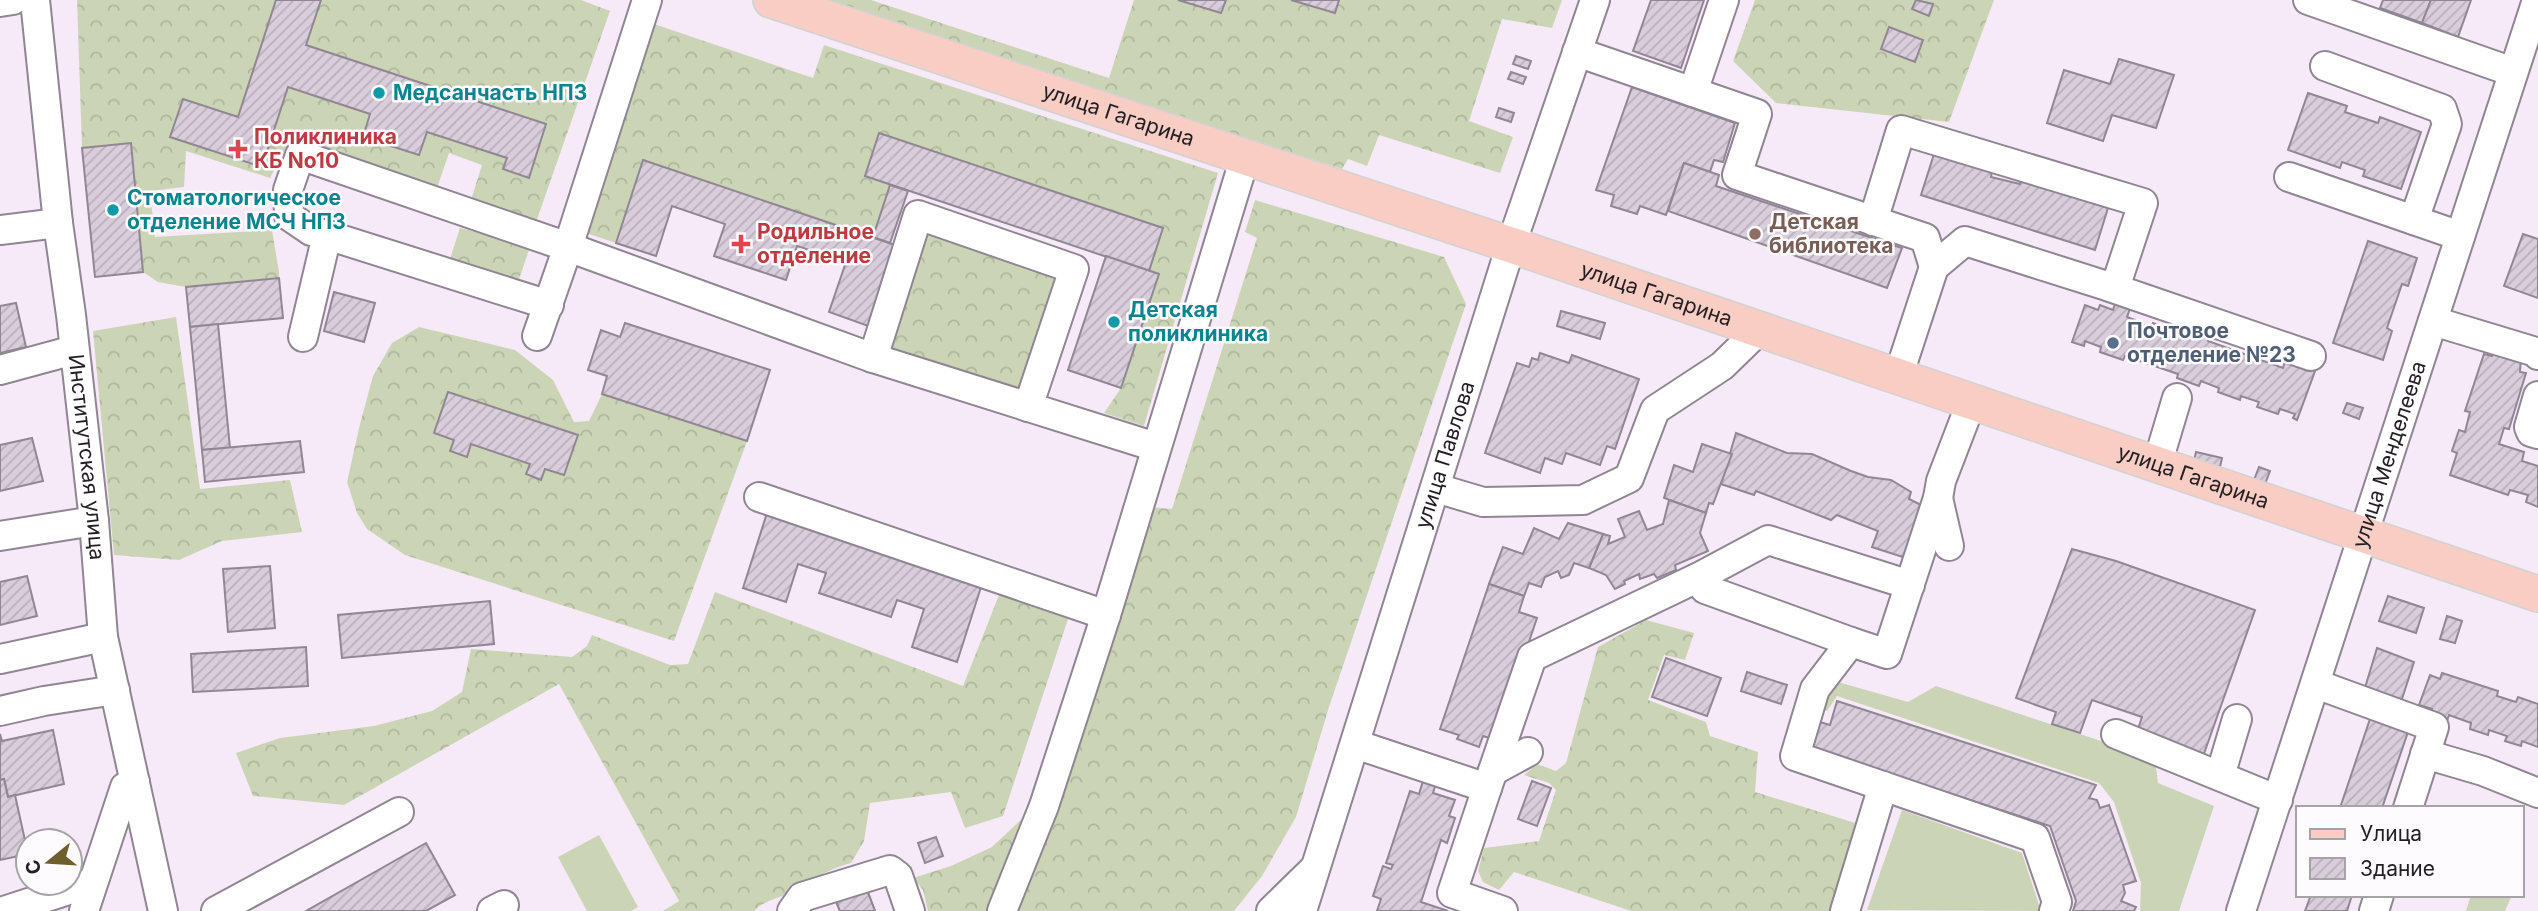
<svg xmlns="http://www.w3.org/2000/svg" width="2538" height="911" font-family="Inter,sans-serif">
<style>
.grass{fill:#cbd5b6}
.forest{fill:url(#forest-crowns)}
.building{fill:url(#building-hatch);stroke:#918693;stroke-width:2}
.lines{fill:none;stroke-linecap:round;stroke-linejoin:round}
.minor-casing{stroke:#908592;stroke-width:32}
.major-casing{stroke:#d3d2d3;stroke-width:38}
.minor{stroke:#fff;stroke-width:28}
.major{stroke:#f8cdc3;stroke-width:35}
.culture-dot{fill:#0f9aa8;stroke:#fdfbfe;stroke-width:2.5}
.health-dot{fill:#e0444e;stroke:#fdfbfe;stroke-width:2.5}
.education-dot{fill:#8d6e63;stroke:#fdfbfe;stroke-width:2.5}
.service-dot{fill:#5c6f8a;stroke:#fdfbfe;stroke-width:2.5}
.labels{text-anchor:middle;stroke-width:5;stroke-linejoin:round;paint-order:stroke}
.culture-label{font-size:21px;font-weight:bold;fill:#0d838f;stroke:#fdfbfe;text-anchor:start}
.street-label{font-size:21px;fill:#221e23;stroke:#fdfbfe}
.health-label{font-size:21px;font-weight:bold;fill:#be3a42;stroke:#fdfbfe;text-anchor:start}
.education-label{font-size:21px;font-weight:bold;fill:#785e54;stroke:#fdfbfe;text-anchor:start}
.service-label{font-size:21px;font-weight:bold;fill:#4e5e75;stroke:#fdfbfe;text-anchor:start}
</style>
<defs>
<pattern id="forest-crowns" width="20" height="18" patternUnits="userSpaceOnUse" patternTransform="scale(1.75)"><rect width="20" height="18" fill="#cbd5b6"/><path d="M2 6a3 3 0 1 1 6 0M12 15a3 3 0 1 1 6 0" fill="none" stroke="#aeb69c"/></pattern>
<pattern id="building-hatch" width="6" height="6" patternUnits="userSpaceOnUse" patternTransform="scale(1.75)"><rect width="6" height="6" fill="#d8cdda"/><path d="M-1 1l2-2M0 6l6-6M5 7l2-2" fill="none" stroke="#b9b0bb"/></pattern>
</defs>
<rect width="100%" height="100%" fill="#f6eaf8"/>
<g class="grass">
<polygon points="1838,682 1908,702 1936,686 2155,759 2158,783 2214,806 2179,911 2140,911 2141,883 2114,802 2099,783 1837,696 1827,711 1819,709 1822,689"/>
<polygon points="1902,810 2022,853 2041,911 1867,910"/>
<polygon points="599,835 638,907 631,911 587,911 558,857"/>
<polygon points="2471,895 2512,895 2505,911 2466,911"/>
</g>
<g class="forest">
<polygon points="77,0 276,0 238,117 183,99 171,136 262,166 288,87 370,114 363,137 419,155 427,132 507,158 504,169 529,178 546,124 306,45 321,0 581,0 610,11 535,225 470,203 482,165 449,153 436,191 289,142 270,178 186,151 184,187 150,191 155,237 272,230 279,272 279,278 186,287 158,282 143,272 131,143 82,148"/>
<polygon points="815,0 871,0 1109,78 1134,0 1178,0 1220,13 1226,0 1291,0 1334,13 1339,0 1562,0 1552,28 1502,19 1469,121 1513,137 1500,173 1379,135 1367,166 1348,159 1342,169"/>
<polygon points="1755,0 1994,0 1949,122 1776,103 1733,61"/>
<polygon points="654,24 813,78 824,45 1218,173 1144,426 1104,413 1121,388 1149,271 1162,228 880,134 865,176 890,185 873,237 644,161 616,243 586,233"/>
<polygon points="1255,200 1444,257 1466,304 1329,707 1296,817 1262,876 1234,911 1010,911 1118,626 1152,507 1172,509 1257,238 1245,232"/>
<polygon points="460,228 530,247 519,279 450,259"/>
<polygon points="927,229 1060,273 1021,393 889,348"/>
<polygon points="176,317 200,489 290,480 302,532 222,541 179,560 114,555 93,331"/>
<polygon points="419,327 515,350 553,380 574,422 589,421 602,394 747,441 674,641 405,555 367,529 357,513 347,482 360,424 373,376 392,343"/>
<path d="M 1003,585 L 1069,616 L 1003,816 L 965,828 L 951,792 L 870,803 L 864,841 L 851,863 C 828,869 810,881 789,893 C 777,899 763,901 754,911 L 663,911 L 679,901 L 559,684 L 344,805 L 253,796 L 236,753 L 280,738 L 374,726 L 432,711 L 462,692 L 471,649 L 572,657 L 587,646 L 592,635 L 670,665 L 688,664 L 715,592 L 963,686 Z"/>
<polygon points="1646,620 1694,633 1685,660 1664,655 1648,700 1706,722 1710,736 1758,752 1755,792 1862,825 1835,911 1631,911 1514,872 1499,890 1483,882 1478,871 1484,848 1539,841 1556,790 1549,783 1524,775 1537,764 1556,771 1566,763 1598,647"/>
<polygon points="1026,815 992,911 928,911 923,890 913,878 951,866 992,847"/>
</g>
<g class="building">
<polygon points="276,0 321,0 306,45 546,124 529,178 503,169 507,158 427,132 419,155 363,137 370,114 288,87 262,167 170,137 183,99 238,117"/>
<polygon points="1178,0 1226,0 1221,13"/>
<polygon points="1291,0 1339,0 1335,13"/>
<polygon points="1651,0 1704,0 1681,68 1633,51"/>
<polygon points="1916,0 1933,4 1929,16 1912,9"/>
<polygon points="2383,0 2431,0 2422,23 2380,8"/>
<polygon points="2431,0 2471,0 2458,37 2422,23"/>
<polygon points="1889,27 1923,40 1915,62 1881,49"/>
<polygon points="1516,56 1531,61 1528,69 1513,64"/>
<polygon points="2119,59 2174,75 2156,128 2112,115 2103,141 2047,123 2064,70 2110,84"/>
<polygon points="1511,72 1526,77 1523,84 1508,79"/>
<polygon points="1632,87 1735,123 1723,162 1714,160 1710,172 1684,163 1666,215 1640,206 1637,214 1611,206 1614,195 1596,190"/>
<polygon points="2308,93 2347,106 2345,112 2378,123 2380,117 2421,132 2401,189 2363,176 2365,170 2342,162 2340,168 2288,150"/>
<polygon points="1499,108 1514,113 1511,122 1496,117"/>
<polygon points="879,133 1163,228 1149,271 865,176"/>
<polygon points="131,143 143,272 95,277 82,148"/>
<polygon points="1934,154 1992,171 1991,177 2020,184 2021,180 2108,208 2095,250 1921,195"/>
<polygon points="643,160 898,246 871,327 829,312 846,262 797,246 786,280 714,256 725,224 672,206 656,256 616,243"/>
<polygon points="1684,163 1719,175 1716,186 1902,248 1887,288 1668,211"/>
<polygon points="890,185 908,191 890,243 873,237"/>
<polygon points="2523,234 2538,239 2538,298 2504,286"/>
<polygon points="2368,241 2417,258 2408,286 2402,284 2387,328 2392,331 2383,360 2333,343"/>
<polygon points="1106,256 1159,274 1121,388 1068,370"/>
<polygon points="279,278 283,318 190,327 186,287"/>
<polygon points="334,292 375,303 364,342 324,331"/>
<polygon points="2117,298 2132,303 2127,317 2135,320 2134,322 2151,328 2153,323 2188,336 2193,323 2212,329 2208,341 2283,368 2285,361 2315,371 2297,420 2293,418 2295,414 2280,409 2278,414 2257,407 2259,402 2241,396 2240,400 2218,392 2219,388 2201,381 2199,386 2177,378 2178,374 2125,356 2123,360 2100,352 2101,347 2085,341 2084,346 2072,342 2085,305 2098,310 2100,305 2113,310"/>
<polygon points="16,303 26,347 0,353 0,306"/>
<polygon points="1561,311 1605,323 1600,339 1557,326"/>
<polygon points="625,323 770,370 747,441 602,394 607,376 588,370 601,330 620,337"/>
<polygon points="218,324 230,448 202,450 190,327"/>
<polygon points="2494,348 2521,357 2520,372 2526,373 2509,429 2504,428 2499,444 2524,452 2522,461 2538,466 2538,507 2526,502 2528,495 2510,490 2508,495 2450,475 2457,453 2452,451 2459,430 2465,432 2470,412 2465,411 2484,354 2492,356"/>
<polygon points="1540,353 1569,363 1572,355 1639,379 1615,449 1607,446 1600,465 1566,453 1562,464 1545,458 1540,473 1485,453 1517,363 1529,367 1532,358 1538,360"/>
<polygon points="448,392 578,435 564,475 545,469 541,480 526,474 530,464 471,444 467,457 450,451 454,440 434,433"/>
<polygon points="2347,403 2363,408 2359,419 2343,413"/>
<polygon points="1736,433 1787,453 1812,454 1851,471 1868,477 1891,480 1911,492 1909,499 1921,505 1922,513 1912,560 1872,547 1878,531 1837,515 1831,520 1756,491 1754,495 1721,484"/>
<polygon points="32,438 43,481 0,491 0,445"/>
<polygon points="300,441 304,472 205,482 202,450"/>
<polygon points="1702,444 1732,454 1713,504 1709,503 1706,513 1664,498 1674,465 1693,472"/>
<polygon points="2196,452 2222,458 2220,467 2194,461"/>
<polygon points="2259,467 2270,471 2265,484 2254,480"/>
<polygon points="1669,500 1706,513 1700,533 1708,551 1675,565 1676,570 1657,578 1654,574 1640,579 1639,574 1624,581 1625,584 1615,589 1606,575 1589,568 1603,534 1610,536 1608,544 1625,537 1618,519 1639,511 1647,530 1663,524"/>
<polygon points="767,513 982,584 957,662 912,647 924,609 897,600 891,617 819,593 826,573 798,564 786,602 743,588"/>
<polygon points="1568,523 1603,534 1589,568 1574,563 1569,575 1561,578 1558,571 1545,577 1541,587 1529,583 1524,596 1489,584 1503,547 1523,554 1534,528 1559,539"/>
<polygon points="2072,549 2116,561 2255,610 2201,762 2135,738 2142,717 2092,700 2080,733 2052,724 2056,712 2016,698"/>
<polygon points="270,566 275,628 228,632 223,569"/>
<polygon points="27,576 37,616 0,625 0,582"/>
<polygon points="1489,584 1524,596 1519,612 1537,618 1496,740 1483,736 1479,747 1457,739 1459,735 1440,729"/>
<polygon points="2388,596 2424,608 2416,633 2379,621"/>
<polygon points="490,601 494,644 342,658 338,615"/>
<polygon points="2447,616 2462,621 2455,643 2440,639"/>
<polygon points="306,647 308,686 193,692 191,654"/>
<polygon points="2377,648 2414,662 2397,714 2361,701"/>
<polygon points="1666,658 1721,678 1707,716 1652,697"/>
<polygon points="1747,672 1787,685 1781,704 1741,691"/>
<polygon points="2442,673 2498,691 2497,696 2516,702 2518,697 2538,704 2538,747 2522,741 2521,746 2505,741 2507,736 2489,730 2488,735 2470,729 2471,723 2449,715 2447,721 2430,716 2432,709 2419,705 2430,675 2440,679"/>
<polygon points="1837,701 2096,785 2089,798 2097,800 2100,808 2109,805 2136,881 2123,885 2125,893 2121,901 2136,907 2134,911 2073,911 2076,901 2050,826 1811,748 1820,722 1830,725"/>
<polygon points="2372,713 2410,726 2382,808 2340,808"/>
<polygon points="53,730 64,784 8,797 4,779 0,780 0,734 2,741"/>
<polygon points="4,779 8,797 15,795 28,854 0,860 0,780"/>
<polygon points="1437,780 1433,793 1455,800 1449,816 1455,818 1447,843 1441,840 1421,902 1448,911 1377,911 1381,899 1373,896 1383,866 1391,869 1393,865 1386,863 1410,791 1419,794 1423,781"/>
<polygon points="1532,781 1551,788 1537,826 1518,819"/>
<polygon points="936,837 943,856 925,863 918,843"/>
<polygon points="426,843 455,895 426,911 306,911"/>
<polygon points="867,890 875,911 840,911 836,901"/>
<polygon points="867,890 875,911 840,911 836,901"/>
<polygon points="2311,895 2352,895 2347,911 2305,911"/>
</g>
<g class="lines">
<defs>
<g id="minor">
<path id="s1" d="M 35,0 L 58,223 L 71,315 L 94,521 L 103,637 L 163,911"/>
<polyline points="2308,0 2513,72"/>
<polyline points="0,2 13,0"/>
<polyline points="1577,52 1757,114 1737,175 1925,238 1934,267"/>
<polyline points="2325,66 2442,109 2447,124 2414,220"/>
<polyline points="1693,92 1724,0"/>
<polyline points="2289,177 2460,236"/>
<polyline points="1873,221 1901,130 2143,203 2115,288"/>
<polyline points="0,230 58,223"/>
<polyline points="327,235 549,305"/>
<polyline points="2433,321 2536,352 2538,355"/>
<polyline points="537,336 568,247 647,0"/>
<polyline points="303,337 327,235 311,231 289,216 288,190 300,155 568,247 873,358 1156,447"/>
<polyline points="873,358 918,215 1074,269 1028,407"/>
<polyline points="0,370 74,350"/>
<polyline points="1898,377 1934,267 1965,241 2107,286 2311,356"/>
<polyline points="2538,396 2529,427 2531,432 2538,434"/>
<polyline points="1971,403 1941,481 1938,498 1887,654 1851,642 1815,689 1795,756 2035,838 2057,902 2054,911"/>
<polyline points="2157,465 2177,398"/>
<polyline points="1436,488 1483,502 1583,500 1629,478 1655,410 1722,366 1759,330"/>
<polyline points="759,497 1106,615"/>
<polyline points="1938,498 1949,546"/>
<polyline points="0,536 94,521"/>
<polyline points="1697,578 1705,589 1851,642"/>
<polyline points="0,659 103,637"/>
<polyline points="2316,684 2434,727 2408,808"/>
<polyline points="0,711 44,701 115,690"/>
<polyline points="2116,734 2278,800"/>
<polyline points="1355,744 1487,788 1532,657 1697,578 1768,540 1910,585"/>
<polyline points="2425,754 2483,771 2538,793"/>
<polyline points="1493,771 1528,752"/>
<polyline points="2220,776 2237,719"/>
<polyline points="1487,788 1452,893 1503,911"/>
<polyline points="4,911 93,882"/>
<polyline points="84,911 125,787 135,782"/>
<polyline points="216,911 399,812"/>
<polyline points="492,911 504,905"/>
<polyline points="792,911 802,897 890,870 898,876 910,911"/>
<polyline points="1002,911 1044,806 1106,615 1245,157"/>
<polyline points="1271,911 1314,869"/>
<path id="s2" d="M 1302,911 L 1511,245 L 1595,0"/>
<polyline points="1845,911 1883,786"/>
<path id="s3" d="M 2241,911 L 2537,0"/>
<polyline points="2374,911 2379,895"/>
</g>
<g id="major">
<path id="s4" d="M 771,0 L 1511,245 L 2538,594"/>
</g>
</defs>
<use href="#minor" class="minor-casing"/>
<use href="#major" class="major-casing"/>
<use href="#minor" class="minor"/>
<use href="#major" class="major"/>
</g>
<g class="culture-dot">
<circle cx="379" cy="93" r="7"/>
<circle cx="113" cy="210" r="7"/>
<circle cx="1114" cy="322" r="7"/>
</g>
<g class="health-dot">
<path d="M234.5 138.5h7v7h7v7h-7v7h-7v-7h-7v-7h7z"/>
<path d="M737.5 233.5h7v7h7v7h-7v7h-7v-7h-7v-7h7z"/>
</g>
<circle class="education-dot" cx="1755" cy="234" r="7"/>
<circle class="service-dot" cx="2113" cy="343" r="7"/>
<g class="labels">
<g class="culture-label">
<text x="393" y="100">Медсанчасть НПЗ</text>
<text x="127" y="205">Стоматологическое<tspan x="127" dy="24">отделение МСЧ НПЗ</tspan></text>
<text x="1128" y="317">Детская<tspan x="1128" dy="24">поликлиника</tspan></text>
</g>
<g class="street-label">
<text dy="7" stroke="none"><textPath href="#s4" startOffset="366">улица Гагарина</textPath></text>
<text dy="7" stroke="none"><textPath href="#s4" startOffset="933">улица Гагарина</textPath></text>
<text dy="7" stroke="none"><textPath href="#s2" startOffset="478">улица Павлова</textPath></text>
<text dy="7" stroke="none"><textPath href="#s3" startOffset="480">улица Менделеева</textPath></text>
<text dy="7" stroke="none"><textPath href="#s1" startOffset="460">Институтская улица</textPath></text>
<text dy="7" stroke="none"><textPath href="#s4" startOffset="1500">улица Гагарина</textPath></text>
</g>
<g class="health-label">
<text x="254" y="144">Поликлиника<tspan x="254" dy="24">КБ No10</tspan></text>
<text x="757" y="239">Родильное<tspan x="757" dy="24">отделение</tspan></text>
</g>
<g class="education-label">
<text x="1769" y="229">Детская<tspan x="1769" dy="24">библиотека</tspan></text>
</g>
<g class="service-label">
<text x="2127" y="338">Почтовое<tspan x="2127" dy="24">отделение №23</tspan></text>
</g>
</g>
<rect x="2296" y="806" width="228" height="91" fill="#fdfbfe" stroke="#a5a3a6" stroke-width="2"/>
<rect x="2310" y="829" width="35" height="10" fill="#f8cdc3" stroke="#a5a3a6" stroke-width="2"/>
<text x="2360" y="841" font-size="21" fill="#221e23">Улица</text>
<rect x="2310" y="858" width="35" height="21" fill="url(#building-hatch)" stroke="#a5a3a6" stroke-width="2"/>
<text x="2360" y="876" font-size="21" fill="#221e23">Здание</text>
<g transform="translate(49 862) rotate(252)"><circle r="33" fill="#fdfbfe" stroke="#a5a3a6" stroke-width="2"/>
<path d="M0-5L12 26L0 18L-12 26Z" fill="#6d602d"/>
<text y="-10" font-size="19" font-weight="bold" text-anchor="middle" fill="#221e23">С</text>
</g>
</svg>
